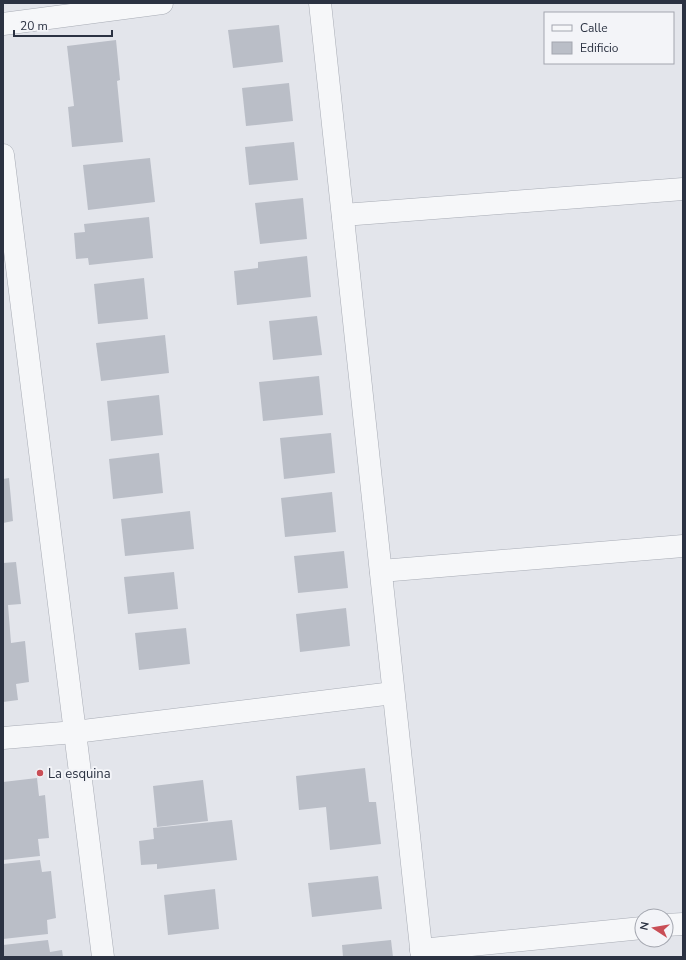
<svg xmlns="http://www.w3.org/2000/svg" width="686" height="960" font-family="'Nunito Sans',sans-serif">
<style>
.building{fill:#babec7}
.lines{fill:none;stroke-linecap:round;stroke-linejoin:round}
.minor-casing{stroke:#a8acb5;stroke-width:23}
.minor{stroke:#f6f7f9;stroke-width:22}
.poi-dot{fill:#c94e56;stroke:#f3f4f8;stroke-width:1.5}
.labels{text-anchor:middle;stroke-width:4;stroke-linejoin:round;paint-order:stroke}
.poi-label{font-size:13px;fill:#2b3242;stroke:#f3f4f8;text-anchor:start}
</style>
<rect width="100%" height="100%" fill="#e3e5eb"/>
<g class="building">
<polygon points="279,25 283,62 233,68 228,30"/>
<polygon points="116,40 120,80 117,81 123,142 72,147 68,107 74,106 67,46"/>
<polygon points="289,83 293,121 246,126 242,88"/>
<polygon points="294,142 298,180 249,185 245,147"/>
<polygon points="150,158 155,202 88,210 83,165"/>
<polygon points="303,198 307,239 260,244 255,203"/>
<polygon points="149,217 153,258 89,265 88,258 76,259 74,233 85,232 84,224"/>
<polygon points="307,256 311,297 237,305 234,271 258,268 258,262"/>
<polygon points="144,278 148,319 98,324 94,284"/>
<polygon points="317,316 322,355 273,360 269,321"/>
<polygon points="165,335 169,373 101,381 96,343"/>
<polygon points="319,376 323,415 263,421 259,382"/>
<polygon points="159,395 163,435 111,441 107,401"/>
<polygon points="331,433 335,473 284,479 280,438"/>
<polygon points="159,453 163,493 113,499 109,459"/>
<polygon points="9,478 13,521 3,523 3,479"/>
<polygon points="332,492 336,532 285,537 281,498"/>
<polygon points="190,511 194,549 125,556 121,519"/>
<polygon points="344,551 348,588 298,593 294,556"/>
<polygon points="16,562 21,604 8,605 11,643 25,641 29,682 16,684 18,700 3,702 3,563"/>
<polygon points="174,572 178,609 128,614 124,577"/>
<polygon points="346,608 350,646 300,652 296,614"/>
<polygon points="186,628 190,664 139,670 135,633"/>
<polygon points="365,768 369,802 376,802 381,844 330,850 326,807 299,810 296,776"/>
<polygon points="37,778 39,796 45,795 49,838 38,839 40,856 3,860 3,782"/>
<polygon points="203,780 208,821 157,827 153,786"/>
<polygon points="232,820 237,860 157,869 157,864 141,865 139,841 154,839 153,828"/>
<polygon points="40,860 42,872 51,871 56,918 47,920 48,934 3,939 3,864"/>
<polygon points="378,876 382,909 312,917 308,883"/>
<polygon points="215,889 219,929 168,935 164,895"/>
<polygon points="48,940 50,952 62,950 63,957 3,957 3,945"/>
<polygon points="391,940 393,957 343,957 342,945"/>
</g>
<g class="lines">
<defs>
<g id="minor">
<polyline points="320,3 422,957"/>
<polyline points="3,24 162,3"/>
<polyline points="3,155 103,957"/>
<polyline points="343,215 683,189"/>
<polyline points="381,571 683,546"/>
<polyline points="3,738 75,732 393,693"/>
<polyline points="666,925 683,924"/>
<polyline points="421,950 642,928"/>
</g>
</defs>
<use href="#minor" class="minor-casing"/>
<use href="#minor" class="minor"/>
</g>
<circle class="poi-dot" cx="40" cy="773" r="4"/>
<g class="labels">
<g class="poi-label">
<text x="48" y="778">La esquina</text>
</g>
</g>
<rect width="686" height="960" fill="none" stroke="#2b3242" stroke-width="8"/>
<rect x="544" y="12" width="130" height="52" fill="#f3f4f8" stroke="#a3a6af"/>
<rect x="552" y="25" width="20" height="6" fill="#f6f7f9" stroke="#a3a6af"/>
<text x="580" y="32" font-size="12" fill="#2b3242">Calle</text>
<rect x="552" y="42" width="20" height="12" fill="#babec7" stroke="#a3a6af"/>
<text x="580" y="52" font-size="12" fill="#2b3242">Edificio</text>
<g transform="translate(654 928) rotate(282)"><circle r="19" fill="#f3f4f8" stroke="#a3a6af"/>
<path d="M0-3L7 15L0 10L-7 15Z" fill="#c94e56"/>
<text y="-6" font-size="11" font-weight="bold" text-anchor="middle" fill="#2b3242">N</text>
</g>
<path d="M14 30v6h98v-6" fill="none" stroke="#2b3242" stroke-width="2"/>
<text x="20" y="30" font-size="12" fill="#2b3242" stroke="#f3f4f8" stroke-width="3" paint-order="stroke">20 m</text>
</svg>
